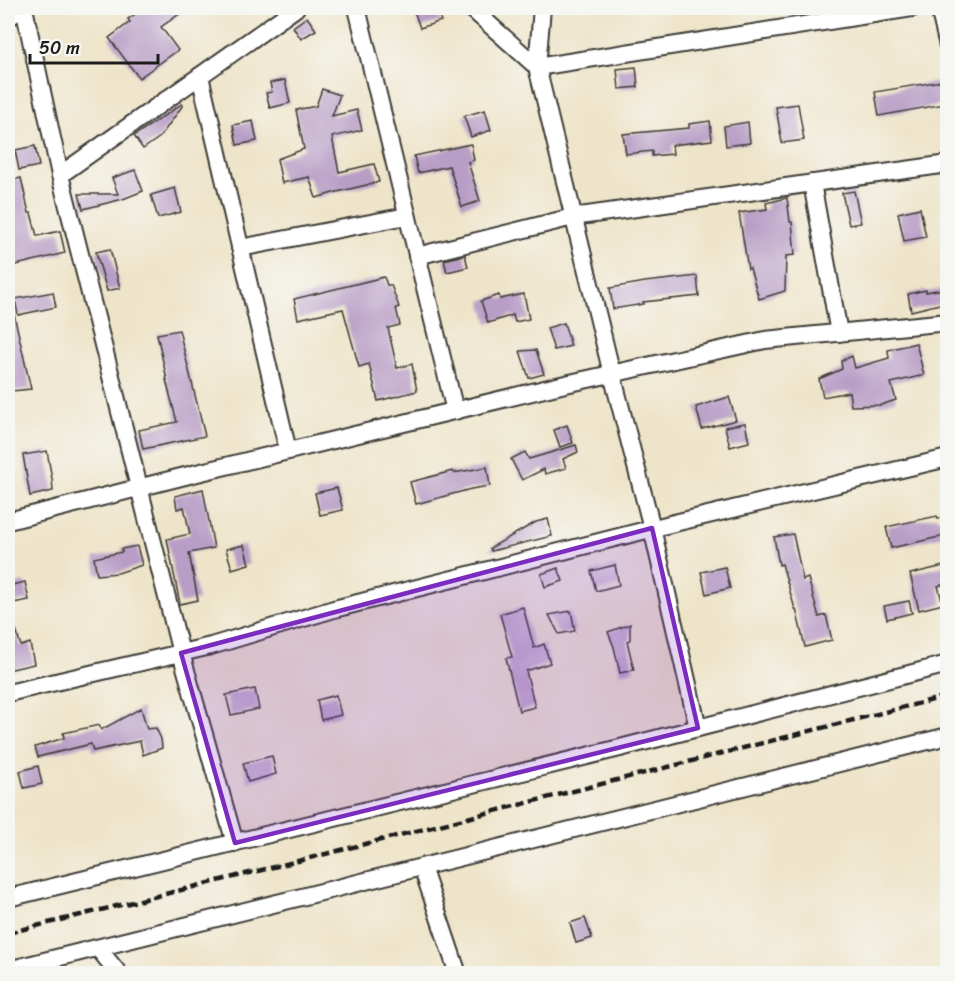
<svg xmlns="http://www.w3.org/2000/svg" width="955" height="981" font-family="Sriracha,sans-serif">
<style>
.building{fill:#b89dc6}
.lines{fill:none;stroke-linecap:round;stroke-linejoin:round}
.minor-casing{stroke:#3c3a36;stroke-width:20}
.minor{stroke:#fff;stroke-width:16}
.rail{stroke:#1c1c1c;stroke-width:4.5;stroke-dasharray:9 4.5;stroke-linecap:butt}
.marked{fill:#7b2cbf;fill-opacity:0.2;stroke:#7b2cbf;stroke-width:4.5;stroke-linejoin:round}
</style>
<rect width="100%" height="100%" fill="#f6f6f2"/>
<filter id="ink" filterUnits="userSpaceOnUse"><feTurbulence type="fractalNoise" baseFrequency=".0167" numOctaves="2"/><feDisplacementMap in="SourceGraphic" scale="12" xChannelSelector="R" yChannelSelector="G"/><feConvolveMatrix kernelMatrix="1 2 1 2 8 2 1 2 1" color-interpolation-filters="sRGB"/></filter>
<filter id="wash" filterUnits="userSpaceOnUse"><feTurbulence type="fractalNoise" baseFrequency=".008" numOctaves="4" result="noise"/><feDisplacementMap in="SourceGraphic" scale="24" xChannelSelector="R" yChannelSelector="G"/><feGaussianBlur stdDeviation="1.35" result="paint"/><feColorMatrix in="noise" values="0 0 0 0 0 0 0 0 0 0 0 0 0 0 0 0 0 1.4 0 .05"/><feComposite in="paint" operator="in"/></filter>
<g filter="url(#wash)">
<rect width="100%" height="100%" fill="#eee4c9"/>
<g id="blocks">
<g class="building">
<polygon points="144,8 188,8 161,27 178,50 139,78 109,38 130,22 128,19"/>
<polygon points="413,8 436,8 441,21 420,28"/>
<polygon points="307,17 316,30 301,39 293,27"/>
<polygon points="636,67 638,87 619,89 617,69"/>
<polygon points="285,80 290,103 270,108 266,93 272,92 270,83"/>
<polygon points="941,81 945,104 879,116 875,92"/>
<polygon points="322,89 340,95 332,116 357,110 362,130 332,137 339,172 374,164 379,182 333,193 316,198 309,177 282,183 277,159 304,149 296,110 316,106"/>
<polygon points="182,104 183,105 160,137 143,149 134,136"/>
<polygon points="798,104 804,140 782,143 776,107"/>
<polygon points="485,110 491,130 471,137 464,116"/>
<polygon points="253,121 257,141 237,145 233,125"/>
<polygon points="710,121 712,140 672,145 673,154 652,156 652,151 626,154 623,134 689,128 689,124"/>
<polygon points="748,122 750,143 726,146 724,126"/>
<polygon points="471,144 474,160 468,162 480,201 462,207 449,166 418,173 414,156"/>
<polygon points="35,146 39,166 19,170 15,150"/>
<polygon points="135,170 143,191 123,199 83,209 79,194 118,194 112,178"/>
<polygon points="21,178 29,213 31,213 37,236 60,231 65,253 8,267 8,181"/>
<polygon points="175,188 181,212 158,218 151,195"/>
<polygon points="854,191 861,223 849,225 842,193"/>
<polygon points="787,198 790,222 792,222 795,255 786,256 785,291 759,299 750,268 748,269 739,213 767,209 766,203"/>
<polygon points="920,208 926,237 904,241 898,213"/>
<polygon points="110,249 120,288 107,291 96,252"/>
<polygon points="465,255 468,267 447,272 444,260"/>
<polygon points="697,276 699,296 643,302 644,304 613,309 610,288 645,282"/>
<polygon points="384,277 387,285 391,285 399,307 396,308 400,325 388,328 397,368 412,364 417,391 378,401 369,364 359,367 343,309 298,319 294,299"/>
<polygon points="948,288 948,302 911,311 908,294 926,290 926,292"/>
<polygon points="53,292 56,307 18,315 15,299"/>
<polygon points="524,294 529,319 515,322 513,315 488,323 481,301 499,295 500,299"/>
<polygon points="13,310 31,389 12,391 8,373 8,311"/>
<polygon points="564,323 571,346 554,350 547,328"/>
<polygon points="179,330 205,436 143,449 139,430 177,422 166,380 167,380 157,334"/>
<polygon points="916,343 924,375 891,383 896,400 881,405 851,406 849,392 823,397 819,379 842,369 841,361 852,356 855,368 889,358 888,350"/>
<polygon points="536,350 544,374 529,378 520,351"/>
<polygon points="729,397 736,420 702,429 696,407"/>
<polygon points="745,423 749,442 730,447 725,427"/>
<polygon points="567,425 573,443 560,447 554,430"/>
<polygon points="576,445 578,452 563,459 566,468 545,474 544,469 522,480 511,459 525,452 529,459"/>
<polygon points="47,451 52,479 53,491 30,496 23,455"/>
<polygon points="487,467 490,486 471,489 416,504 410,482 453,471 454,473"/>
<polygon points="337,488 343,510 320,515 315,493"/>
<polygon points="203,489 214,548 189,553 198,600 180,604 167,539 190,534 184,507 177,509 175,496"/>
<polygon points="937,516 938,519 948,517 948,535 891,548 886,527"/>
<polygon points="548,519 552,536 491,551 490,548 536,522"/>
<polygon points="793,534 803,580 808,578 819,617 826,615 832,640 805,647 796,609 795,609 782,564 779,565 774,537"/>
<polygon points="244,545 249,564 232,569 226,549"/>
<polygon points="137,546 142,565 118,573 97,575 94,558 122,552 121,549"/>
<polygon points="615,565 619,585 596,591 591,571"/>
<polygon points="948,565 948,583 938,586 943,604 919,610 910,574"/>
<polygon points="725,567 730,588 706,594 701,572"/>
<polygon points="558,568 563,581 545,587 541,574"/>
<polygon points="25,582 29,600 8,604 8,586"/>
<polygon points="909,601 912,613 887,619 884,606"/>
<polygon points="523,607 534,648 544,644 550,663 526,671 535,707 519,711 506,658 512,657 500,614"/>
<polygon points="571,611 575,631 559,634 549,615"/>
<polygon points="8,612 10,612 21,646 30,643 34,664 8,670"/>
<polygon points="630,624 630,640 627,641 634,670 620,673 614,647 608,632"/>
<polygon points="255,689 259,709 231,715 226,695"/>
<polygon points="336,695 341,715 321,720 317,700"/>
<polygon points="141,708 147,729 156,728 161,739 162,748 143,755 140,741 93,751 91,744 38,757 35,747 64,738 63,733 99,725 101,730"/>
<polygon points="272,756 276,774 248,782 243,763"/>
<polygon points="38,766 42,784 24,788 20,771"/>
<polygon points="585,918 592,938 576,943 570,923"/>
</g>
</g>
</g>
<g filter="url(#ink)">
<use href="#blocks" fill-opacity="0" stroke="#3c3a36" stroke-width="1.5"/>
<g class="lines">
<defs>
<g id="minor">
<polyline points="24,8 60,175 181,653 235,843"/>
<polyline points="357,8 455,411"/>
<polyline points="471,8 537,67 912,8"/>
<polyline points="542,8 537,67 612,374 652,528 698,728"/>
<polyline points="939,8 948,46"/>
<polyline points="8,18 22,8"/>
<polyline points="200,76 288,451"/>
<polyline points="60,175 296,8"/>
<polyline points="812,183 839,333"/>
<polyline points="240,248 407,216"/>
<polyline points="417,256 573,217 948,164"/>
<polyline points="8,521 193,474 561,385 765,340 948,322"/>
<polyline points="8,693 211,646 334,609 670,524 948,458"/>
<polyline points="422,867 458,974"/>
<polyline points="8,898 620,748 948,664"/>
<polyline points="98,948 119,974"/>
<polyline points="8,970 948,736"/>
</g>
</defs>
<use href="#minor" class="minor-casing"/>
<use href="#minor" class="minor"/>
<polyline class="rail" points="8,933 298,861 948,696"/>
</g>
</g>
<path class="marked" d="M 652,528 L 698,728 L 235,843 L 181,653 Z"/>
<rect width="955" height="981" fill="none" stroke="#f6f6f2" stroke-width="30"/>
<path d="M30 54v9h128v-9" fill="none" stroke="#1c1c1c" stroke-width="3"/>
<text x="39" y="54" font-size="18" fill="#1c1c1c" stroke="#f6f6f2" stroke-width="4.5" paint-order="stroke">50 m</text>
</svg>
